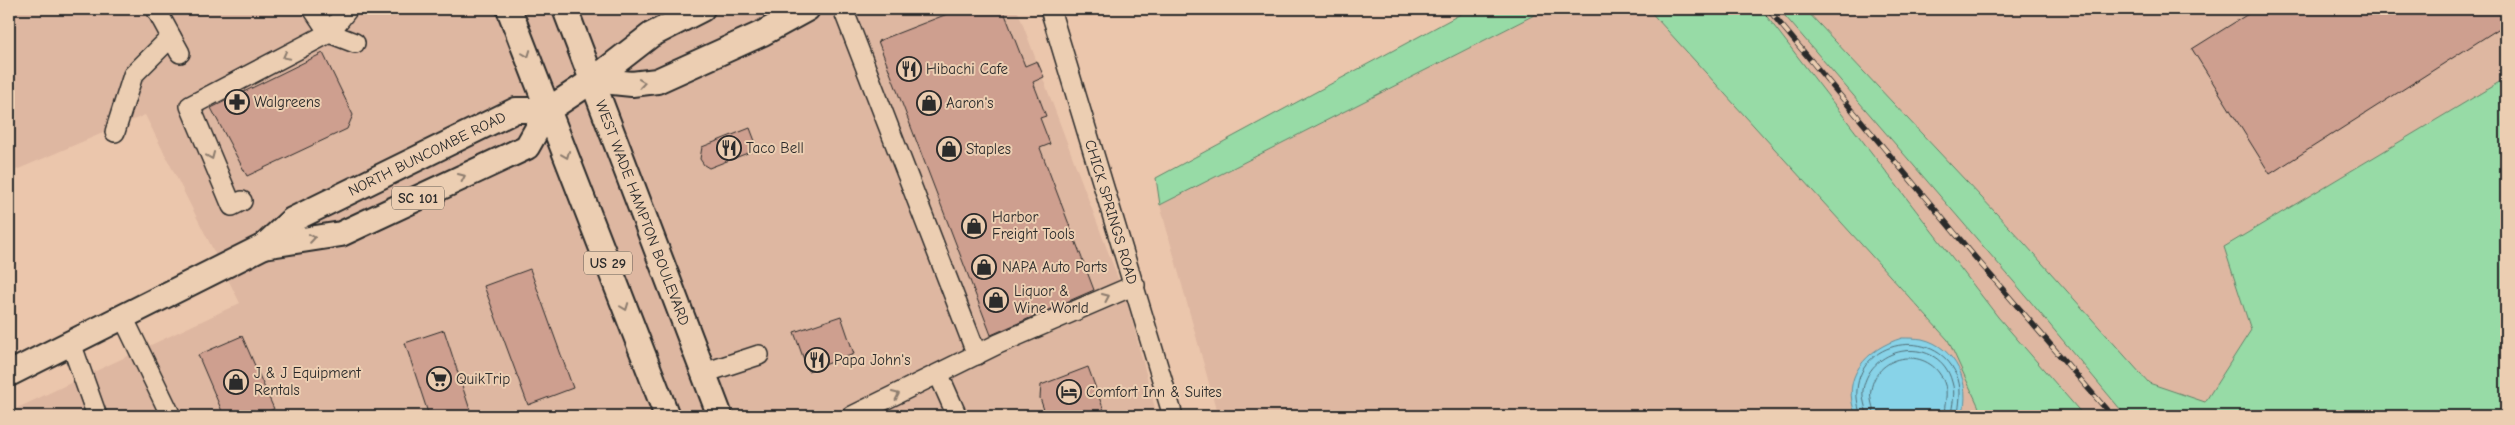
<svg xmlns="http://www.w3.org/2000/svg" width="2515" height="425" font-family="'Comic Neue',sans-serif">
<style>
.built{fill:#deb7a1}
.green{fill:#97dba6;stroke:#618368}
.water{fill:#88d3e8;stroke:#63909c}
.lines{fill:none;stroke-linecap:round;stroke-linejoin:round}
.shore{stroke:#506e77;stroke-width:1}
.building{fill:#ce9f8f;stroke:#2b2b2b}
.minor-casing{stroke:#2b2b2b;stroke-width:22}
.major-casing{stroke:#2b2b2b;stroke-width:28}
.minor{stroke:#ecceb2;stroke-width:19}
.major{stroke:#ecceb2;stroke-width:24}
.rail-casing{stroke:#2b2b2b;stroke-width:5.5}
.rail{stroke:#ecceb2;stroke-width:4;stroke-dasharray:11;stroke-linecap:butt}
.oneway{stroke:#8c7c6e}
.labels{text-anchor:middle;stroke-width:4;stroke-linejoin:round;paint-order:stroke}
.shield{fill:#ecceb2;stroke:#655c54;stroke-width:1}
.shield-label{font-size:14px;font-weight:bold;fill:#2b2b2b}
.poi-label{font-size:15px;fill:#2b2b2b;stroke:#ecceb2;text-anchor:start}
.street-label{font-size:15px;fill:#2b2b2b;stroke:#ecceb2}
</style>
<rect width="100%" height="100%" fill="#ebc6ac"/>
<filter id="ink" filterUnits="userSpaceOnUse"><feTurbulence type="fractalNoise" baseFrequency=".02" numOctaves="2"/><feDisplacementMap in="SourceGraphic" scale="10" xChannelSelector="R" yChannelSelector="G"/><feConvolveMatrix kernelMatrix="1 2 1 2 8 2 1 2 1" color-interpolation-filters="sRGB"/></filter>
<g filter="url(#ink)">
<g class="built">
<polygon points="9,9 1017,9 1128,305 1157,416 9,416 9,412 240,303 145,115 9,173"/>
<polygon points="1546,9 1648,9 1948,340 1983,416 1218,416 1160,205"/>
<polygon points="1761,9 1779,9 2020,289 2126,416 2084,416 1998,317"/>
<polygon points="1805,9 2506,9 2506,78 2224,247 2251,330 2205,403 2149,383 2025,244"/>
</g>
<g class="green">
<polygon points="1470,9 1546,9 1160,205 1156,178"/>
<polygon points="1648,9 1761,9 1998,317 2084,416 1983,416 1948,340"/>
<polygon points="1779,9 1805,9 2025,244 2149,383 2205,402 2251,330 2224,247 2506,78 2506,416 2126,416 2020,289"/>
</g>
<path class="water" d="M 1902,338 C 1908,338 1916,338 1922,339 C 1956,347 1972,384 1962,416 L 1856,416 C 1840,377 1866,349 1902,338 Z"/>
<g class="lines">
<g class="shore">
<path d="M 1860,416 C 1859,407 1856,399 1857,390 C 1861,336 1941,327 1958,379 C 1962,392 1959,403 1958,416"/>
<path d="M 1867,416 C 1866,407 1862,399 1863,390 C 1870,343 1940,335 1952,382 C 1956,394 1952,404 1951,416"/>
<path d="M 1874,416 C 1874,407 1869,399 1871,390 C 1877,352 1930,346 1944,382 C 1949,394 1944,404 1944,416"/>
</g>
</g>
<g class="building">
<polygon points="960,9 1003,9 1025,66 1037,61 1044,77 1033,82 1046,116 1040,118 1050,144 1040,148 1094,290 991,335 878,41"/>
<polygon points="2256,9 2506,9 2506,24 2270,174 2192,49"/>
<polygon points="323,53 353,115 347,129 247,176 211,108"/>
<polygon points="750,128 758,149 709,168 704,165 700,159 702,147"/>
<polygon points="530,269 573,388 528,405 484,286"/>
<polygon points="841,316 854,354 808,371 794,332"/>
<polygon points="444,330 472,416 429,416 405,343"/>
<polygon points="242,336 274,409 257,416 224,416 198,355"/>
<polygon points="1088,367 1106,416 1046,416 1040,398 1041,385"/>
</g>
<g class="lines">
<defs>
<g id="minor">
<polyline points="156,9 180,53"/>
<polyline points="313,9 329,33 355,43"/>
<polyline points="843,9 977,355"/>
<path id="s1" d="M 1050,9 L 1173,416"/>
<polyline points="115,132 133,75 171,37"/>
<polyline points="242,201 232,206 190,106 329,33 348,9"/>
<polyline points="123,317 170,414"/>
<polyline points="71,343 97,416"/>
<polyline points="704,373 759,355"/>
<polyline points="939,375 957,416"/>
<polyline points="852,416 998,344 1135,285"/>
</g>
<g id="major">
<polyline points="509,9 667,416"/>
<path id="s2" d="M 565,9 L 720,416"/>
<polyline points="593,80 632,84 657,81 763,33 807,9"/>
<polyline points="264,246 341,234 527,147 548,110 593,80 651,35 702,9"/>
<path id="s3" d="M 9,374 L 264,246 L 292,220 L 516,110 L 548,110"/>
</g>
</defs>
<use href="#minor" class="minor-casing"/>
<use href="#major" class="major-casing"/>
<use href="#minor" class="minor"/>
<use href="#major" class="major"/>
<defs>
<polyline id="rail" points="1768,9 1974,256 2112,416"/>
</defs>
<use href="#rail" class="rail-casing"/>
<use href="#rail" class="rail"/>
</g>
<defs><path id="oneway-chevron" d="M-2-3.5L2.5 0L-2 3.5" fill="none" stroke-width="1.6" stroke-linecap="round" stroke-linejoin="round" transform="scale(1.25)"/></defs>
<g class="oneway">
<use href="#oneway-chevron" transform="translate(527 54) rotate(69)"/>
<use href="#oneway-chevron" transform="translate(286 56) rotate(152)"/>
<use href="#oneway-chevron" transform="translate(642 83) rotate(-8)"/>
<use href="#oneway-chevron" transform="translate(566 155) rotate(68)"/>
<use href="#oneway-chevron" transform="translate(211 156) rotate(67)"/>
<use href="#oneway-chevron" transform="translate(462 177) rotate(-25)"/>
<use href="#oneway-chevron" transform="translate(312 238) rotate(-8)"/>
<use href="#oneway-chevron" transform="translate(1106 297) rotate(-24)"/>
<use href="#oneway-chevron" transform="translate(625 307) rotate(69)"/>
<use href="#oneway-chevron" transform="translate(896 395) rotate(-25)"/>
</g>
</g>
<defs>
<symbol id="restaurant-ring" viewBox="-11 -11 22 22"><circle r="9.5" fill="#ecceb2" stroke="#2b2b2b" stroke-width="1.5"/><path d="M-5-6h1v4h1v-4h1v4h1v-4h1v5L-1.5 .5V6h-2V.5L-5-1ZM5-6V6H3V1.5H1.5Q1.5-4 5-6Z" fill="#2b2b2b"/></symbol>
<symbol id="pharmacy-ring" viewBox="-11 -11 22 22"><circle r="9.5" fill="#ecceb2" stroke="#2b2b2b" stroke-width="1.5"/><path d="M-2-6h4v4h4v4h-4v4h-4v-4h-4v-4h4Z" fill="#2b2b2b"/></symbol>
<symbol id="shop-ring" viewBox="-11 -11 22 22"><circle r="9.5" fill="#ecceb2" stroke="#2b2b2b" stroke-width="1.5"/><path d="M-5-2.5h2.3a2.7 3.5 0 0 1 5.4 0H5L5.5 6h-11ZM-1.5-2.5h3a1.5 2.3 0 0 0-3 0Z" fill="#2b2b2b"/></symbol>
<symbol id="supermarket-ring" viewBox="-11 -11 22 22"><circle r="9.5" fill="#ecceb2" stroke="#2b2b2b" stroke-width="1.5"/><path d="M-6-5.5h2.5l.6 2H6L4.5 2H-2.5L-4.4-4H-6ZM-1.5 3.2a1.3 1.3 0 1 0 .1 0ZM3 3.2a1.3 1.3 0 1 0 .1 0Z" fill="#2b2b2b"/></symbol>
<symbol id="hotel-ring" viewBox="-11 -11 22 22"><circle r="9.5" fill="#ecceb2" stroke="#2b2b2b" stroke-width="1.5"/><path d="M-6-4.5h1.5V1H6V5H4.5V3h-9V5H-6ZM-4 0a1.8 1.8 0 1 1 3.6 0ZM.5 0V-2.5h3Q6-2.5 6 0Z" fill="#2b2b2b"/></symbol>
</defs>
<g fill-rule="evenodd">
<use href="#restaurant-ring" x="895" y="55" width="28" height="28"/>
<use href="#pharmacy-ring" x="223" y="88" width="28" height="28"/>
<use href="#shop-ring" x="915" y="89" width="28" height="28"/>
<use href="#restaurant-ring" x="715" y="134" width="28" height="28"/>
<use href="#shop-ring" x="935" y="135" width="28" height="28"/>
<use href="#shop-ring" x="960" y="212" width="28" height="28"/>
<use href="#shop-ring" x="970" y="253" width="28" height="28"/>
<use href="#shop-ring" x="982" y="286" width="28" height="28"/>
<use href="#restaurant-ring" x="803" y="346" width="28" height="28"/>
<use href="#supermarket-ring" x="425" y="365" width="28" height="28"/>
<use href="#shop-ring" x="222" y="368" width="28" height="28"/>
<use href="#hotel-ring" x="1055" y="378" width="28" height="28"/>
</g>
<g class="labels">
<g class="shield">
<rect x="392" y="186.5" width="52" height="23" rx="4"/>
<rect x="584" y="251.5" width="48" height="23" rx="4"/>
</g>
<g class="shield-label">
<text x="418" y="203">SC 101</text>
<text x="608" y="268">US 29</text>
</g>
<g class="poi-label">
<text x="926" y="74">Hibachi Cafe</text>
<text x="254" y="107">Walgreens</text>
<text x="946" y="108">Aaron's</text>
<text x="746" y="153">Taco Bell</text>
<text x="966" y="154">Staples</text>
<text x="992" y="222">Harbor<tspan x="992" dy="17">Freight Tools</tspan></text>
<text x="1002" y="272">NAPA Auto Parts</text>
<text x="1014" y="296">Liquor &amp;<tspan x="1014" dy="17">Wine World</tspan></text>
<text x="834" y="365">Papa John's</text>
<text x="254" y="378">J &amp; J Equipment<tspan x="254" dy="17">Rentals</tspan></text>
<text x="456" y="384">QuikTrip</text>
<text x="1086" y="397">Comfort Inn &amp; Suites</text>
</g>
<g class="street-label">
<text dy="5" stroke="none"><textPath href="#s3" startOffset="474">NORTH BUNCOMBE ROAD</textPath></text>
<text dy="5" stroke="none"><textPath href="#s2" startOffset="218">WEST WADE HAMPTON BOULEVARD</textPath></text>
<text dy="5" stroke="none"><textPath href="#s1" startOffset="212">CHICK SPRINGS ROAD</textPath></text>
</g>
</g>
<rect width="2515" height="425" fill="none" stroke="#ecceb2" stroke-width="30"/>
<rect x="15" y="15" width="2485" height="395" fill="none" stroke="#2b2b2b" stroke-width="2" filter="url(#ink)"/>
</svg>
